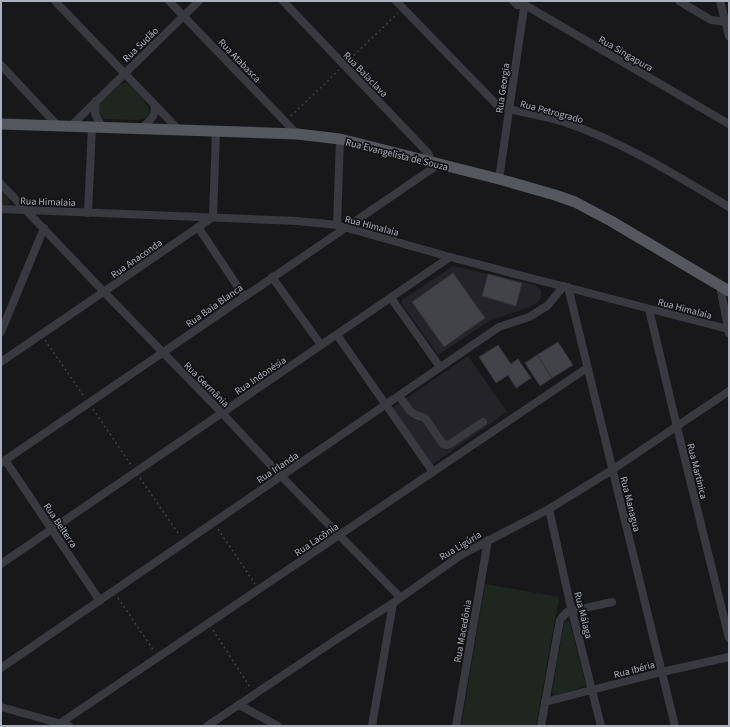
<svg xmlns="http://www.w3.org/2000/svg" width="730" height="727" font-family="'Source Sans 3',sans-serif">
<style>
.built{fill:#242428}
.green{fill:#1e261f}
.building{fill:#424348;stroke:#323237}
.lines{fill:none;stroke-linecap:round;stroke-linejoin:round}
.path{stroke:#3f4147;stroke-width:1.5;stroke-dasharray:2 3;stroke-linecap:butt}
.minor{stroke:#393a40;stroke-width:8}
.major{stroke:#55575f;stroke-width:11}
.labels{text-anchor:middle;stroke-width:3.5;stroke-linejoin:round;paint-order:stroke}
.street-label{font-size:10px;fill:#aaafbb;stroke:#131316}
</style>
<rect width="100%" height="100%" fill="#18181b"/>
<g class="built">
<polygon points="453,266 535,285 541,290 541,298 537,303 529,307 491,320 438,355 402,304 402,300"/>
<polygon points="468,356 507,412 430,466 391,409"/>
</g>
<g class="green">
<path d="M 125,83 L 128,84 C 136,92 165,116 138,120 L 106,119 L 103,118 L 98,111 L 101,102 L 120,84 Z"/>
<polygon points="1,190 9,199 10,202 9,204 1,205"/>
<polygon points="485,584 559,597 536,726 461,726"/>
<polygon points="566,621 570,623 586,686 554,696 552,692 564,623"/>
</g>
<g class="building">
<polygon points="453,273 485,318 444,347 412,302"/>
<polygon points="488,274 522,283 516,306 482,296"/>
<polygon points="558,342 573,365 552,378 537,355"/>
<polygon points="498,345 511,364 518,359 531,378 516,388 508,375 496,383 479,357"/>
<polygon points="537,355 552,378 540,386 525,363"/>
</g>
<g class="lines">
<g class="path">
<polyline points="350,59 398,13"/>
<polyline points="291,116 339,70"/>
<polyline points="45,340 85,398"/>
<polyline points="93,409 131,465"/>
<polyline points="140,478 180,536"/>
<polyline points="218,529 255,584"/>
<polyline points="118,598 154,651"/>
<polyline points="213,630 250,687"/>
</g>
<g class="minor">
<polyline points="55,1 178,129"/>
<polyline points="169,1 297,134"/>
<polyline points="283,1 428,153 432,162"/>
<path d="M 396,1 L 498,106 L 502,108 C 523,112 544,116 564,122 C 623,142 676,175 729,207"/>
<polyline points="513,1 517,5 525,5 729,124"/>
<polyline points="679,1 711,20 726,22"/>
<polyline points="720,1 729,36"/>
<polyline points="1,65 58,126"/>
<polyline points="96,101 95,114 102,127"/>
<polyline points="71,126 199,1"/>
<path d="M 142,128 C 150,121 157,115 154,104"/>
<polyline points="499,179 525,1"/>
<polyline points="1,184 104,292 222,413 281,476 400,597"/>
<polyline points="1,209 297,221 337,225 450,257 728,329"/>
<polyline points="88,213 92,127"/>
<polyline points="337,225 340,139"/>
<polyline points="198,227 244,296"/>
<polyline points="272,277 321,345"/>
<polyline points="720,286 729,333"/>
<polyline points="568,287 675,726"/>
<polyline points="391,298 440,367"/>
<polyline points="649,309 677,427 729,638"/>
<polyline points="1,332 44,228"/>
<polyline points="337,335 433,472"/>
<polyline points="1,362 213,217 216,132"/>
<polyline points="399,396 410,411 416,415 425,418 443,444 446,445 450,444 483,422"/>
<polyline points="5,460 100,601"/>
<polyline points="1,463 439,164"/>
<polyline points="549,509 570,603 601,726"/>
<polyline points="1,564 450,257"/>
<polyline points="1,668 499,327 529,317 547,306 564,286"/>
<polyline points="545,702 662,672 729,657"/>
<polyline points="239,705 278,726"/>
<polyline points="1,707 69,726"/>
<polyline points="56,726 587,368"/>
<polyline points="207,726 340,637 393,603 461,555 549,509 612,470 729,391"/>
<polyline points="372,726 393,603"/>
<polyline points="456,726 488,540"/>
<polyline points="541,726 560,620 567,612 612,602"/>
</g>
<polyline class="major" points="1,124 297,134 340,139 372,147 499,179 555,195 575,202 611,221 729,291"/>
</g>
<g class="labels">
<g class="street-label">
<text transform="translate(140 44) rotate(-44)" y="4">Rua Sudão</text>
<text transform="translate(626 53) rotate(30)" y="4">Rua Singapura</text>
<text transform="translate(240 60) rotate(46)" y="4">Rua Atabasca</text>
<text transform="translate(366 74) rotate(46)" y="4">Rua Balaclava</text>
<text transform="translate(502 88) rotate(-82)" y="4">Rua Georgia</text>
<text transform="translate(552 111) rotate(15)" y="4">Rua Petrogrado</text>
<text transform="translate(397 154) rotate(14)" y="4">Rua Evangelista de Souza</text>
<text transform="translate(48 201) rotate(2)" y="4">Rua Himalaia</text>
<text transform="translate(372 225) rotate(15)" y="4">Rua Himalaia</text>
<text transform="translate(136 258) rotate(-35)" y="4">Rua Anaconda</text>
<text transform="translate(214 305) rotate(-35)" y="4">Rua Baia Blanca</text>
<text transform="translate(685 308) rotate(15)" y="4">Rua Himalaia</text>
<text transform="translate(260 375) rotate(-34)" y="4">Rua Indonésia</text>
<text transform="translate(207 384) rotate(45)" y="4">Rua Germânia</text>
<text transform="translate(277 467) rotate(-34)" y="4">Rua Irlanda</text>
<text transform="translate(698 471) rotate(76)" y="4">Rua Martinica</text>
<text transform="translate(631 504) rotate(76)" y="4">Rua Managua</text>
<text transform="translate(61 525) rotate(56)" y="4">Rua Belterra</text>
<text transform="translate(316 539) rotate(-34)" y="4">Rua Lacônia</text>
<text transform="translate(460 545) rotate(-31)" y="4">Rua Ligúria</text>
<text transform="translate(584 615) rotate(76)" y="4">Rua Málaga</text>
<text transform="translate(462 631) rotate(-80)" y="4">Rua Macedônia</text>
<text transform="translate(634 669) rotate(-15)" y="4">Rua Ibéria</text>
</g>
</g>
<rect width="730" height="727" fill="none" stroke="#aaafbb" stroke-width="4"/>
</svg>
